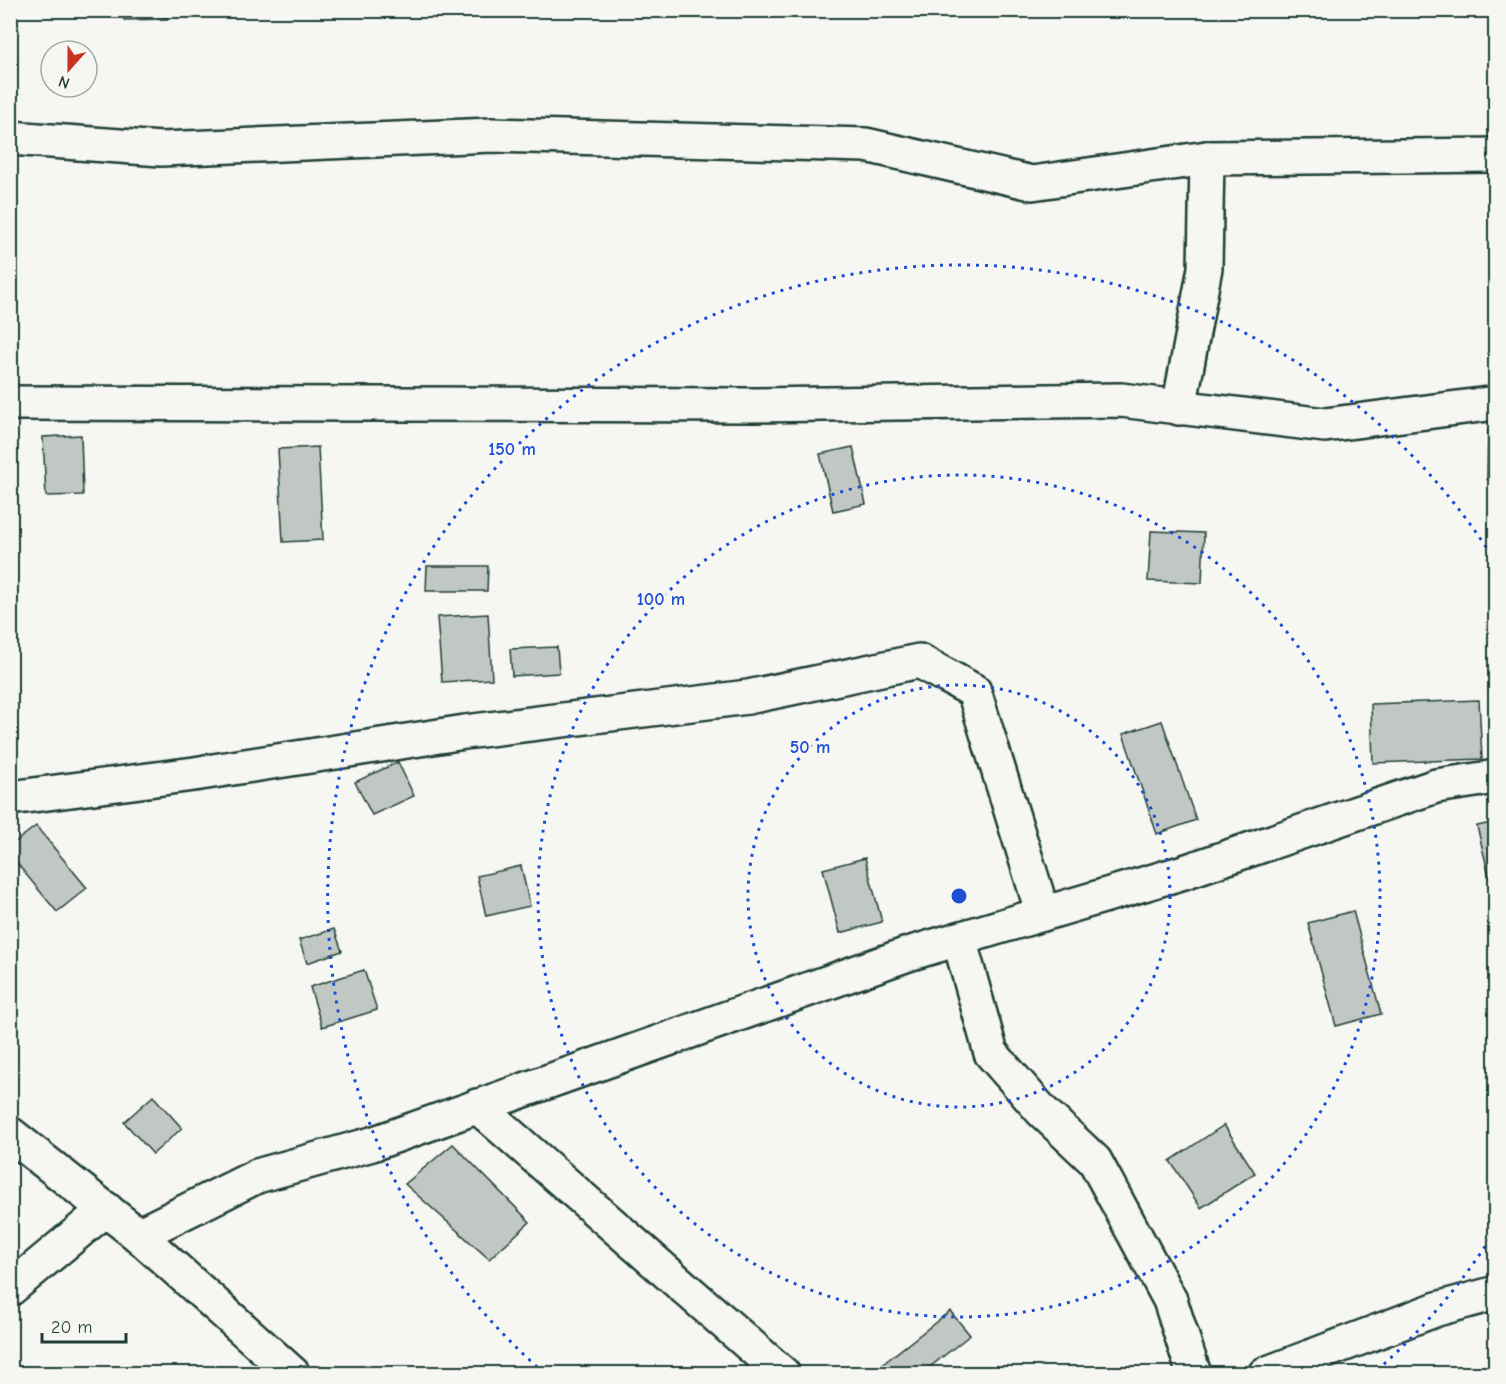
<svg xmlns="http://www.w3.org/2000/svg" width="1506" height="1384" font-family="'Comic Neue',sans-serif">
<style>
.building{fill:#c1c8c3;stroke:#1f3d34;stroke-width:1.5}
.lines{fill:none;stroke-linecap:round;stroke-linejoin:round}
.minor-casing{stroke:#1f3d34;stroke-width:38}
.minor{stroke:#f6f6f2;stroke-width:33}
.ring{fill:none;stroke:#1d4ed8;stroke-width:3;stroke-dasharray:3 6}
.centre{fill:#1d4ed8;stroke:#f6f6f2;stroke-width:3}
.ring-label{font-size:18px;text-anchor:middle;font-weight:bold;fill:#1d4ed8;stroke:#f6f6f2;stroke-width:6;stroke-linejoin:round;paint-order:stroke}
</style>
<rect width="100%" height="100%" fill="#f6f6f2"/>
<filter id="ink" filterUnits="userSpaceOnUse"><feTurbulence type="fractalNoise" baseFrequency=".0167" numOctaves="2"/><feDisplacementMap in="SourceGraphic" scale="12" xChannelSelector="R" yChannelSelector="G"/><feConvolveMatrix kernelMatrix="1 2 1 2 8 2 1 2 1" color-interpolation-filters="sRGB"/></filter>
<g filter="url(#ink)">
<g class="building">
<polygon points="123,10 167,10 167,19 124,20"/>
<polygon points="1488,430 1496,430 1496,479 1487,479"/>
<polygon points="81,435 83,495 46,496 43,437"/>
<polygon points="318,447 323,540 283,542 278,449"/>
<polygon points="853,447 866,504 833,511 820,454"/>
<polygon points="1151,531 1204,533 1202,583 1148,581"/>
<polygon points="427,566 488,566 487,591 426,591"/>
<polygon points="488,614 492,679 442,682 437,617"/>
<polygon points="557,647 559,673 512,676 510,649"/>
<polygon points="1479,700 1482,759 1373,763 1371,704"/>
<polygon points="1162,721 1196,820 1157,834 1123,734"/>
<polygon points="398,762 414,796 372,815 355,782"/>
<polygon points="1496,822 1496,901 1495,901 1477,826"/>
<polygon points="36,826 87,888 57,912 10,855 10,846"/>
<polygon points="865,858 882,922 840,933 823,869"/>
<polygon points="521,866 530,906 486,916 477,876"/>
<polygon points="1353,911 1381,1014 1336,1026 1308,923"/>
<polygon points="334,929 342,951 307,963 299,940"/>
<polygon points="364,970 377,1010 322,1027 310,987"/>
<polygon points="153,1096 182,1128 153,1154 124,1122"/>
<polygon points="1224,1125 1255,1173 1201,1208 1170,1161"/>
<polygon points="453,1144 530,1222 489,1259 405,1184"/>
<polygon points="950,1311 970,1335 921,1374 884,1374 879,1367"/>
</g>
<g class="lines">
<defs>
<g id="minor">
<polyline points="10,138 161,149 492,135 866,145 1032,183 1207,158 1496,155"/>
<polyline points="10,403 754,405 1121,400 1325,425 1496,403"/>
<polyline points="1179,408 1205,268 1207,158"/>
<polyline points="10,798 194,774 465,732 748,697 919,661 974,691 1043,914"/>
<polyline points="959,939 991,1053 1042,1111 1095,1161 1170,1300 1194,1374"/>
<polyline points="477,1106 783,1374"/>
<polyline points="10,1134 138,1235 293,1374"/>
<polyline points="138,1235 257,1176 372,1144 908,954 1184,872 1436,786 1496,777"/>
<polyline points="10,1289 106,1209"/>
<polyline points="1265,1374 1437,1309 1496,1293"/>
</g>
</defs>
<use href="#minor" class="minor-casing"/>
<use href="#minor" class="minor"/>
</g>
</g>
<g class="ring">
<circle cx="959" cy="896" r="211"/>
<circle cx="959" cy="896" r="421"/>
<path d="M1495 1231A632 632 0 0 1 1374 1373M544 1373A632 632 0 1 1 1495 561"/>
</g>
<circle cx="959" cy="896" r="9" class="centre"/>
<g class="ring-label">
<text x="512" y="455">150 m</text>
<text x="661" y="605">100 m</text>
<text x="810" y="753">50 m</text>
</g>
<rect width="1506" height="1384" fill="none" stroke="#f6f6f2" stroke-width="36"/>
<rect x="18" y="18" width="1470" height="1348" fill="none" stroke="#1f3d34" stroke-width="2" filter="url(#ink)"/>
<g transform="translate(69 69) rotate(201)"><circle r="28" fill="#f6f6f2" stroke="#a0aca6" stroke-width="1.5"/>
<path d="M0-4.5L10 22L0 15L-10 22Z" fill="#c8321e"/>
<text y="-9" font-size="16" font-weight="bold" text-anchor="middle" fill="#1f3d34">N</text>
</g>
<path d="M42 1333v9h84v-9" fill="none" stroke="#1f3d34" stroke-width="3"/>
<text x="51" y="1333" font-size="18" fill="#1f3d34" stroke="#f6f6f2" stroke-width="4.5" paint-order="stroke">20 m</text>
</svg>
